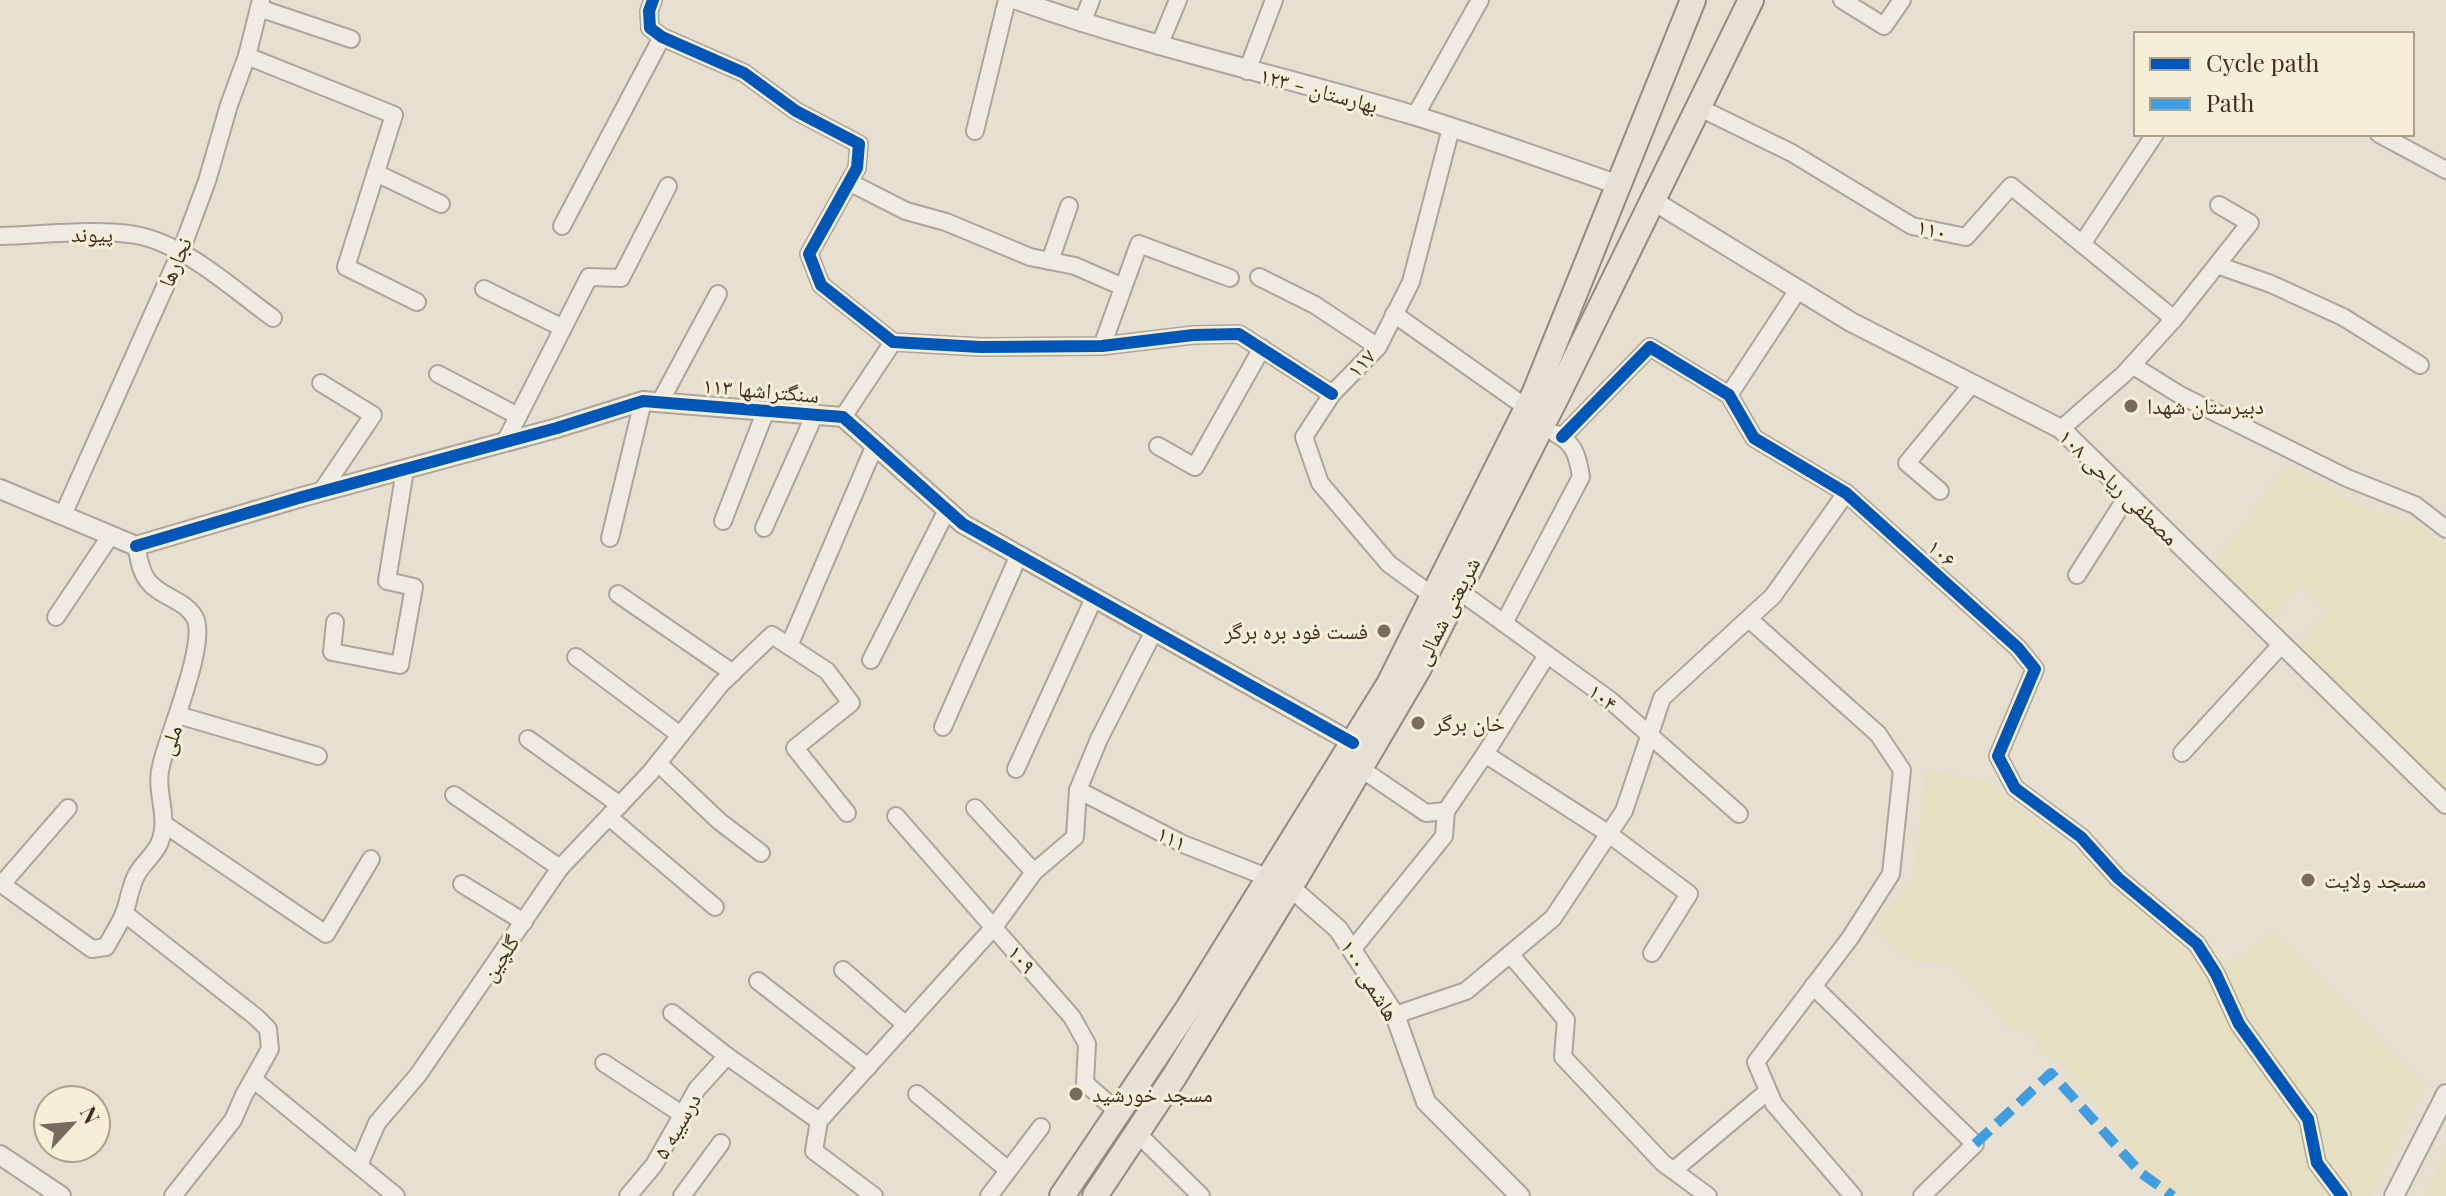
<svg xmlns="http://www.w3.org/2000/svg" width="2446" height="1196" font-family="'Playfair Display','Noto Naskh Arabic',serif">
<style>
.farmland{fill:#e6dfc2}
.lines{fill:none;stroke-linecap:round;stroke-linejoin:round}
.minor-casing{stroke:#ada599;stroke-width:20}
.tertiary-casing{stroke:#ada599;stroke-width:22}
.primary-casing{stroke:#928b80;stroke-width:28}
.minor{stroke:#efebe3;stroke-width:16}
.tertiary{stroke:#efebe3;stroke-width:18}
.primary{stroke:#e6e1d4;stroke-width:24}
.quiet{stroke:#3f9de0;stroke-width:10;stroke-dasharray:20 10;stroke-linecap:butt}
.cycleway-casing{stroke:#f7eed8;stroke-width:17}
.cycleway{stroke:#0057b8;stroke-width:12}
.poi-dot{fill:#786c5e;stroke:#f7eed8;stroke-width:3}
.labels{text-anchor:middle;stroke-width:6;stroke-linejoin:round;paint-order:stroke}
.street-label{font-size:22px;fill:#3d2e20;stroke:#f7eed8}
.poi-label{font-size:22px;fill:#3d2e20;stroke:#f7eed8;text-anchor:start}
</style>
<rect width="100%" height="100%" fill="#e7e0d1"/>
<g class="farmland">
<polygon points="2287,466 2370,510 2418,523 2446,546 2446,794 2370,714 2297,645 2328,612 2300,585 2270,622 2213,565"/>
<polygon points="1926,770 1987,781 2097,870 2141,913 2216,974 2275,931 2425,1085 2371,1196 2168,1196 2061,1061 2035,1052 2036,1037 2005,1024 1987,999 1949,963 1913,961 1873,930 1913,881"/>
<polygon points="2446,1150 2446,1196 2424,1196"/>
</g>
<g class="lines">
<defs>
<g id="minor">
<polyline points="653,0 649,11 650,28 662,37 744,73 796,111 859,144 857,168 809,254 821,285 893,342 980,347 1102,346 1193,335 1239,334 1332,394"/>
<polyline points="1842,0 1884,26 1902,0"/>
<polyline points="259,8 351,39"/>
<polyline points="1082,23 1091,0"/>
<polyline points="1159,46 1178,0"/>
<polyline points="247,56 394,115 346,267 417,302"/>
<polyline points="1247,71 1274,0"/>
<polyline points="1698,107 1792,153 1912,226 1966,237 2011,186 2174,319"/>
<polyline points="1415,116 1480,0"/>
<polyline points="975,131 1007,0"/>
<polyline points="2379,134 2446,170"/>
<polyline points="376,173 441,204"/>
<polyline points="849,182 906,211 946,222 1030,257 1075,266 1123,287"/>
<polyline points="562,226 662,37"/>
<path d="M 0,236 C 40,235 98,228 136,235 C 185,244 234,290 273,318"/>
<polyline points="2082,244 2155,134"/>
<polyline points="1050,261 1069,206"/>
<polyline points="2217,265 2271,284 2343,317 2420,365"/>
<polyline points="1259,277 1315,305 1378,347"/>
<polyline points="484,289 563,328"/>
<polyline points="1394,314 1527,408"/>
<polyline points="1102,346 1139,244 1230,278"/>
<polyline points="2132,365 2180,395 2347,478 2415,505 2446,529"/>
<polyline points="438,374 518,416"/>
<polyline points="1729,395 1798,290"/>
<polyline points="660,402 718,294"/>
<polyline points="843,417 893,342"/>
<polyline points="2061,429 2124,374 2174,319 2250,223 2219,205"/>
<polyline points="1562,437 1650,347 1729,395 1754,438 1846,493 2018,648 2035,669 1998,756 2015,788 2081,837 2118,878 2197,944 2216,974 2239,1024 2308,1119 2317,1163 2342,1196"/>
<polyline points="505,442 589,277 621,278 668,186"/>
<polyline points="1158,446 1195,467 1262,348"/>
<polyline points="1940,491 1907,463 1972,384"/>
<polyline points="321,492 373,415 321,383"/>
<polyline points="63,515 181,251 207,181 229,105 247,56 261,0"/>
<polyline points="723,521 766,410"/>
<polyline points="764,528 815,414"/>
<polyline points="610,538 643,401"/>
<polyline points="2077,575 2128,495"/>
<polyline points="1458,590 1610,700 1739,814"/>
<polyline points="618,594 733,673"/>
<polyline points="1433,596 1389,564 1320,483 1304,437 1332,394 1378,347 1411,282 1451,128"/>
<polyline points="56,617 111,535"/>
<polyline points="1749,619 1878,734 1902,770 1891,874 1850,938 1756,1062 1774,1104 1853,1196"/>
<polyline points="335,622 332,652 400,665 414,587 387,581 405,470"/>
<path d="M 1504,623 L 1581,477 C 1578,458 1575,443 1556,434"/>
<polyline points="789,646 875,445"/>
<polyline points="576,657 680,735"/>
<polyline points="871,660 947,510"/>
<polyline points="178,715 318,756"/>
<polyline points="943,727 1019,555"/>
<polyline points="528,739 620,805"/>
<polyline points="2182,753 2282,644"/>
<polyline points="1485,754 1609,834 1689,894 1652,953"/>
<polyline points="658,763 719,821 761,853"/>
<polyline points="1360,768 1426,813 1446,811"/>
<polyline points="1016,769 1094,598"/>
<polyline points="1078,790 1183,844 1269,878"/>
<polyline points="454,795 560,868"/>
<polyline points="975,808 1034,872"/>
<polyline points="896,816 1072,1017 1087,1044 1085,1083 1118,1112"/>
<polyline points="609,817 715,907"/>
<polyline points="164,824 326,934 371,859"/>
<path d="M 0,883 L 92,949 L 106,947 C 112,936 119,925 124,914 C 129,901 130,886 137,874 C 143,863 154,855 159,844 C 171,817 154,792 161,766 C 167,737 208,643 195,618 C 186,600 160,597 148,581 C 140,571 139,558 136,546"/>
<polyline points="2,884 68,808"/>
<polyline points="462,884 524,922"/>
<polyline points="124,913 256,1017 268,1029 270,1049 244,1095 233,1120 173,1196"/>
<polyline points="1352,950 1444,836 1446,811 1485,754 1547,655"/>
<polyline points="1510,954 1566,1020 1563,1057 1663,1163 1708,1196"/>
<polyline points="843,970 906,1025"/>
<polyline points="758,981 868,1067"/>
<polyline points="1813,986 1975,1144 1922,1196"/>
<polyline points="672,1013 727,1056 819,1121"/>
<polyline points="1395,1015 1466,991 1553,918 1624,811 1662,698 1773,596 1846,493"/>
<polyline points="604,1063 683,1115"/>
<polyline points="253,1079 396,1196"/>
<polyline points="917,1094 1008,1170"/>
<polyline points="1137,1133 1201,1196"/>
<polyline points="359,1165 377,1123 418,1075 560,868 650,773 721,684 772,635 827,671 851,703 795,748 847,813"/>
<polyline points="1674,1170 1768,1091"/>
<polyline points="628,1196 654,1165 697,1089 727,1056"/>
<polyline points="682,1196 721,1143"/>
<polyline points="874,1196 814,1151 819,1121 994,927 1034,872 1075,837 1078,790 1099,739 1154,631"/>
<polyline points="989,1196 1041,1127"/>
</g>
<g id="tertiary">
<path d="M 1017,0 C 1148,47 1284,76 1416,116 C 1484,137 1551,162 1619,185"/>
<polyline points="1652,200 1851,322 2061,429 2446,804"/>
<polyline points="0,489 136,546 302,497 557,428 643,401 843,417 963,524 1353,743"/>
<polyline points="1290,887 1338,929 1395,1015 1426,1102 1520,1196"/>
<polyline points="0,1155 61,1196"/>
<polyline points="2394,1196 2446,1094"/>
</g>
<g id="primary">
<polyline points="1062,1196 1187,1010 1389,684 1535,392 1693,0"/>
<polyline points="1095,1196 1174,1077 1298,874 1419,668 1556,398 1751,0"/>
</g>
</defs>
<use href="#minor" class="minor-casing"/>
<use href="#tertiary" class="tertiary-casing"/>
<use href="#primary" class="primary-casing"/>
<use href="#minor" class="minor"/>
<use href="#tertiary" class="tertiary"/>
<use href="#primary" class="primary"/>
<polyline class="quiet" points="1975,1144 2051,1073 2141,1173 2173,1196"/>
<defs>
<g id="cycleway">
<polyline points="653,0 649,11 650,28 662,37 744,73 796,111 859,144 857,168 809,254 821,285 893,342 980,347 1102,346 1193,335 1239,334 1332,394"/>
<polyline points="1562,437 1650,347 1729,395 1754,438 1846,493 2018,648 2035,669 1998,756 2015,788 2081,837 2118,878 2197,944 2216,974 2239,1024 2308,1119 2317,1163 2342,1196"/>
<polyline points="136,546 302,497 557,428 643,401 843,417 963,524 1353,743"/>
</g>
</defs>
<use href="#cycleway" class="cycleway-casing"/>
<use href="#cycleway" class="cycleway"/>
</g>
<g class="poi-dot">
<circle cx="2131" cy="406" r="8"/>
<circle cx="1384" cy="631" r="8"/>
<circle cx="1418" cy="723" r="8"/>
<circle cx="2308" cy="880" r="8"/>
<circle cx="1076" cy="1094" r="8"/>
</g>
<g class="labels">
<g class="street-label">
<text transform="translate(1319 90) rotate(15)" y="8">بهارستان - ۱۲۳</text>
<text transform="translate(1932 229) rotate(13)" y="8">۱۱۰</text>
<text x="92" y="242">پیوند</text>
<text transform="translate(175 262) rotate(-67)" y="8">نجارها</text>
<text transform="translate(1361 363) rotate(-47)" y="8">۱۱۷</text>
<text transform="translate(761 390) rotate(5)" y="8">سنگتراشها ۱۱۳</text>
<text transform="translate(2119 487) rotate(44)" y="8">مصطفی ریاحی ۱۰۸</text>
<text transform="translate(1942 553) rotate(42)" y="8">۱۰۶</text>
<text transform="translate(1447 611) rotate(-63)" y="8">شریعتی شمالی</text>
<text transform="translate(1603 697) rotate(39)" y="8">۱۰۴</text>
<text transform="translate(170 740) rotate(-71)" y="8">ملی</text>
<text transform="translate(1172 838) rotate(26)" y="8">۱۱۱</text>
<text transform="translate(500 958) rotate(-56)" y="8">گلچین</text>
<text transform="translate(1022 959) rotate(49)" y="8">۱۰۹</text>
<text transform="translate(1370 980) rotate(58)" y="8">هاشمی ۱۰۰</text>
<text transform="translate(677 1126) rotate(-60)" y="8">درسیبه ۵</text>
</g>
<g class="poi-label">
<text x="2147" y="414">دبیرستان شهدا</text>
<text x="1368" y="639" text-anchor="end">فست فود بره برگر</text>
<text x="1434" y="731">خان برگر</text>
<text x="2324" y="888">مسجد ولایت</text>
<text x="1092" y="1102">مسجد خورشید</text>
</g>
</g>
<rect x="2134" y="32" width="280" height="104" fill="#f7eed8" stroke="#ada18e" stroke-width="2"/>
<rect x="2150" y="58" width="40" height="12" fill="#0057b8" stroke="#ada18e" stroke-width="2"/>
<text x="2206" y="72" font-size="24" fill="#3d2e20">Cycle path</text>
<rect x="2150" y="98" width="40" height="12" fill="#3f9de0" stroke="#ada18e" stroke-width="2"/>
<text x="2206" y="112" font-size="24" fill="#3d2e20">Path</text>
<g transform="translate(72 1124) rotate(64)"><circle r="38" fill="#f7eed8" stroke="#ada18e" stroke-width="2"/>
<path d="M0-6L14 30L0 20L-14 30Z" fill="#786c5e"/>
<text y="-12" font-size="22" font-weight="bold" text-anchor="middle" fill="#3d2e20">N</text>
</g>
</svg>
